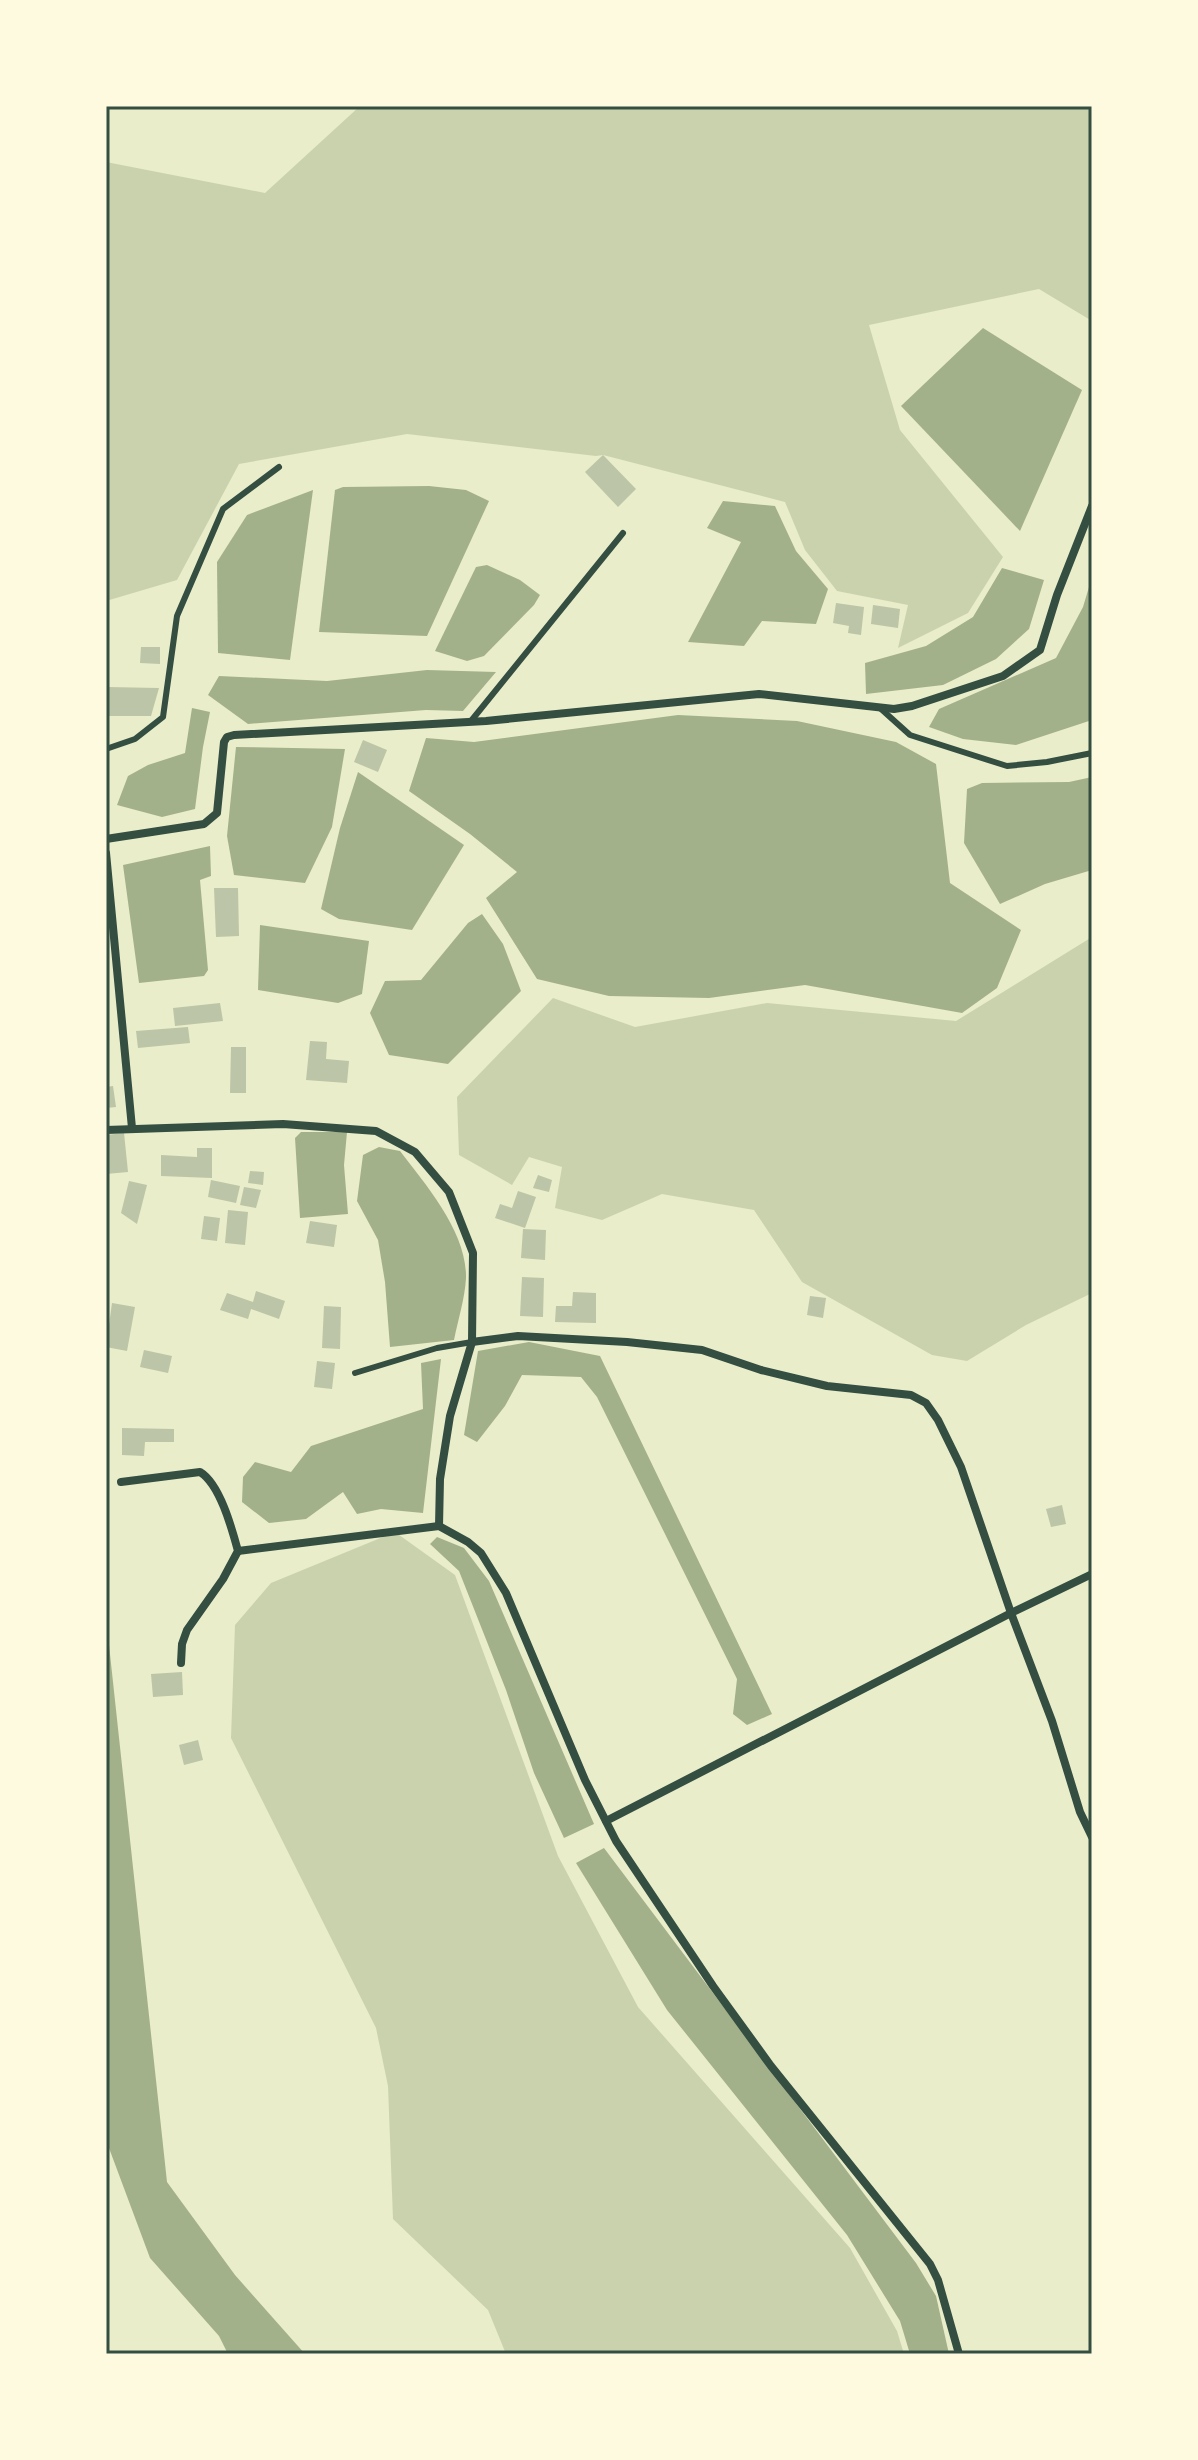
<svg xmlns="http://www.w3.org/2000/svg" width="1198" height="2460" font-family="Figtree,sans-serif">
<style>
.green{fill:#cad2ad}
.water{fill:#a3b18a}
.building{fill:#bcc5a7}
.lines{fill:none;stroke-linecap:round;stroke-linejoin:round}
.service{stroke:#344e41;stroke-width:6}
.minor{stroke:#344e41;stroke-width:8}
.neatline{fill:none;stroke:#344e41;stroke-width:3}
</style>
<rect width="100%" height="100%" fill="#e9edc9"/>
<g class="green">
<polygon points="360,106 1092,106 1092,321 1039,289 869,325 900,430 1003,557 968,613 898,648 908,605 837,591 805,550 785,502 603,455 596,456 407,434 239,464 177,580 106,601 106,162 265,193"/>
<polygon points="1092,937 1092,1293 1026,1325 967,1361 932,1355 802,1282 754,1210 662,1194 602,1220 555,1208 562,1167 529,1157 512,1185 459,1155 457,1097 553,998 635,1027 767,1003 956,1021"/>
<polygon points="395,1532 455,1575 558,1856 638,2007 850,2248 897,2331 904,2354 506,2354 488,2310 393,2219 388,2086 376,2028 231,1738 235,1625 271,1583"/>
</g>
<g class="water">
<polygon points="983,328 1082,390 1020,531 901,406"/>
<polygon points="429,486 466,490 489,501 427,636 319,632 335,490 343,487"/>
<polygon points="313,490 290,660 218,653 217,562 247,515"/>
<polygon points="723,501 775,506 796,551 828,589 816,624 762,621 744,646 688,642 741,542 707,528"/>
<polygon points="487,565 520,580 540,595 534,605 484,656 467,661 435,651 476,567"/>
<polygon points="1002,568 1044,580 1029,629 996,659 943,685 866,694 865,663 926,646 973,617"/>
<polygon points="1092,577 1092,720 1016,745 963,739 929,727 939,709 1056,658 1083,607"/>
<polygon points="427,670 496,672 463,711 426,710 248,724 208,695 219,676 327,681"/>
<polygon points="192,708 210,712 203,747 195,809 162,817 117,805 128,776 148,765 185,753"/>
<polygon points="678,715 797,721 896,742 936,764 950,883 1021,930 997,988 962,1013 805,985 709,998 609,996 537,979 486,898 517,872 470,834 409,791 426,738 474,742"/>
<polygon points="236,747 345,749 332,827 305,883 234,875 227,836"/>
<polygon points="358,772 464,845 412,930 339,919 321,909 340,828"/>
<polygon points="1092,777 1092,870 1045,884 1000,904 964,843 967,789 982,783 1069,782"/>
<polygon points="210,846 211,876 200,880 208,970 204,976 139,983 123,865"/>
<polygon points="482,914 503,944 521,991 448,1064 389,1055 370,1013 385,981 421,980 468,923"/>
<polygon points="260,925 369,941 362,994 338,1003 258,990"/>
<polygon points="301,1132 347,1132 344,1165 348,1214 300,1218 295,1138"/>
<path d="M 379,1147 L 400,1151 C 426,1185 467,1232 466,1278 C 465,1298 458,1320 454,1340 L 390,1347 L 385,1282 L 378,1240 L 357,1201 L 363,1155 Z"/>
<polygon points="529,1342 600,1356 772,1714 747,1725 733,1714 737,1679 597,1397 581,1377 522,1375 505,1406 477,1442 464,1435 478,1351"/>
<polygon points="441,1359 423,1513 381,1509 357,1514 343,1492 306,1519 269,1523 242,1502 243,1477 255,1462 291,1472 311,1446 423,1409 421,1363"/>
<polygon points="437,1537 464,1548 489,1581 594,1824 564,1838 534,1773 506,1690 459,1571 430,1544"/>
<polygon points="106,1635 109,1645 167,2182 235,2275 305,2354 228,2354 219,2336 150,2258 106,2140"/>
<polygon points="604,1848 916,2263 936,2296 949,2354 910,2354 900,2321 847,2235 667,2010 576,1863"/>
</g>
<g class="building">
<polygon points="603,455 636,489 618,507 585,472"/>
<polygon points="836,603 864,607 861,635 848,633 849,626 833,623"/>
<polygon points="873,605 900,609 898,628 871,624"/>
<polygon points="141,647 160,647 160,664 140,663"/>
<polygon points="107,687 159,688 151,716 107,716"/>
<polygon points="363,740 387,750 378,772 354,762"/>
<polygon points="214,888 238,888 239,936 216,937"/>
<polygon points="220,1003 223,1021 175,1026 173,1008"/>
<polygon points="188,1027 190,1043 138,1048 136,1031"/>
<polygon points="310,1041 327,1042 326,1059 349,1061 347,1083 306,1080"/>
<polygon points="231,1047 246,1047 246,1093 230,1093"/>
<polygon points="113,1086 116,1107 106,1108 106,1087"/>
<polygon points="124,1133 128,1172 106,1174 106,1135"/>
<polygon points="197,1148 212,1148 212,1178 161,1176 161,1155 197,1157"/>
<polygon points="250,1171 264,1172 263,1185 248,1183"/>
<polygon points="538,1175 552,1180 549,1192 533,1188"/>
<polygon points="211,1180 240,1186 236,1203 208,1197"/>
<polygon points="129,1181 147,1185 137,1224 121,1213"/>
<polygon points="244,1187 261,1190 256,1208 240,1205"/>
<polygon points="518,1191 536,1197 525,1228 495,1218 500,1204 512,1208"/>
<polygon points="228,1210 248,1212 245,1245 225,1243"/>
<polygon points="204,1216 220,1218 217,1241 201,1239"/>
<polygon points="310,1221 337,1225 334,1247 306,1243"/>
<polygon points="523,1229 546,1230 545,1260 521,1258"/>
<polygon points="522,1277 544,1278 543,1317 520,1316"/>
<polygon points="256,1291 285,1301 279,1319 251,1309 248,1319 220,1310 227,1293 253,1302"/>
<polygon points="573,1292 596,1293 596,1323 555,1322 556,1306 572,1306"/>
<polygon points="810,1296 826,1298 823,1318 807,1315"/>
<polygon points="112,1303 135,1307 127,1351 106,1347"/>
<polygon points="324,1306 341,1307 340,1349 322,1348"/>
<polygon points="144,1350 172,1356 168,1373 140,1367"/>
<polygon points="317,1361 335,1363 332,1389 314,1387"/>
<polygon points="122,1428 174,1429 174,1442 145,1442 144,1456 122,1455"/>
<polygon points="1062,1505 1066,1524 1051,1527 1046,1509"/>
<polygon points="182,1672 183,1695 153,1697 151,1674"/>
<polygon points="198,1740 203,1760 184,1765 179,1745"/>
</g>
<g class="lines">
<g class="service">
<polyline points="880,708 910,735 1007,766 1047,762 1092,753"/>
<polyline points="471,721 623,533"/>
<polyline points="106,749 135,739 163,717 177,616 223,509 279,467"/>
<polyline points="355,1373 437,1348 472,1342"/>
</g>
<g class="minor">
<polyline points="106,839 204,824 217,813 224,742 227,737 234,735 486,721 759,694 894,709 912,706 1003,676 1040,650 1057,595 1092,506"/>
<polyline points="106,853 132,1128"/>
<polyline points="106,1130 283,1124 376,1131 415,1152 449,1192 473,1253 472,1342 450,1416 440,1479 439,1526"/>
<polyline points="472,1342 518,1336 627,1342 702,1350 761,1370 827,1386 911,1395 926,1403 938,1420 961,1467 1011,1613 1052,1721 1080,1812 1092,1837"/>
<path d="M 121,1482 L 200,1472 C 220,1484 232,1529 238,1551 L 223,1579 L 187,1630 L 182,1644 L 181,1663"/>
<polyline points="238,1551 439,1526 468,1542 481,1553 506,1593 585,1780 616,1841 713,1986 771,2066 930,2264 938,2280 959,2354"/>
<polyline points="606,1821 1011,1613 1092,1574"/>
</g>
</g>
<rect width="1198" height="2460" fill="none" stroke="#fefae0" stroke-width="216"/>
<rect x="108" y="108" width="982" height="2244" class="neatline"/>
</svg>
